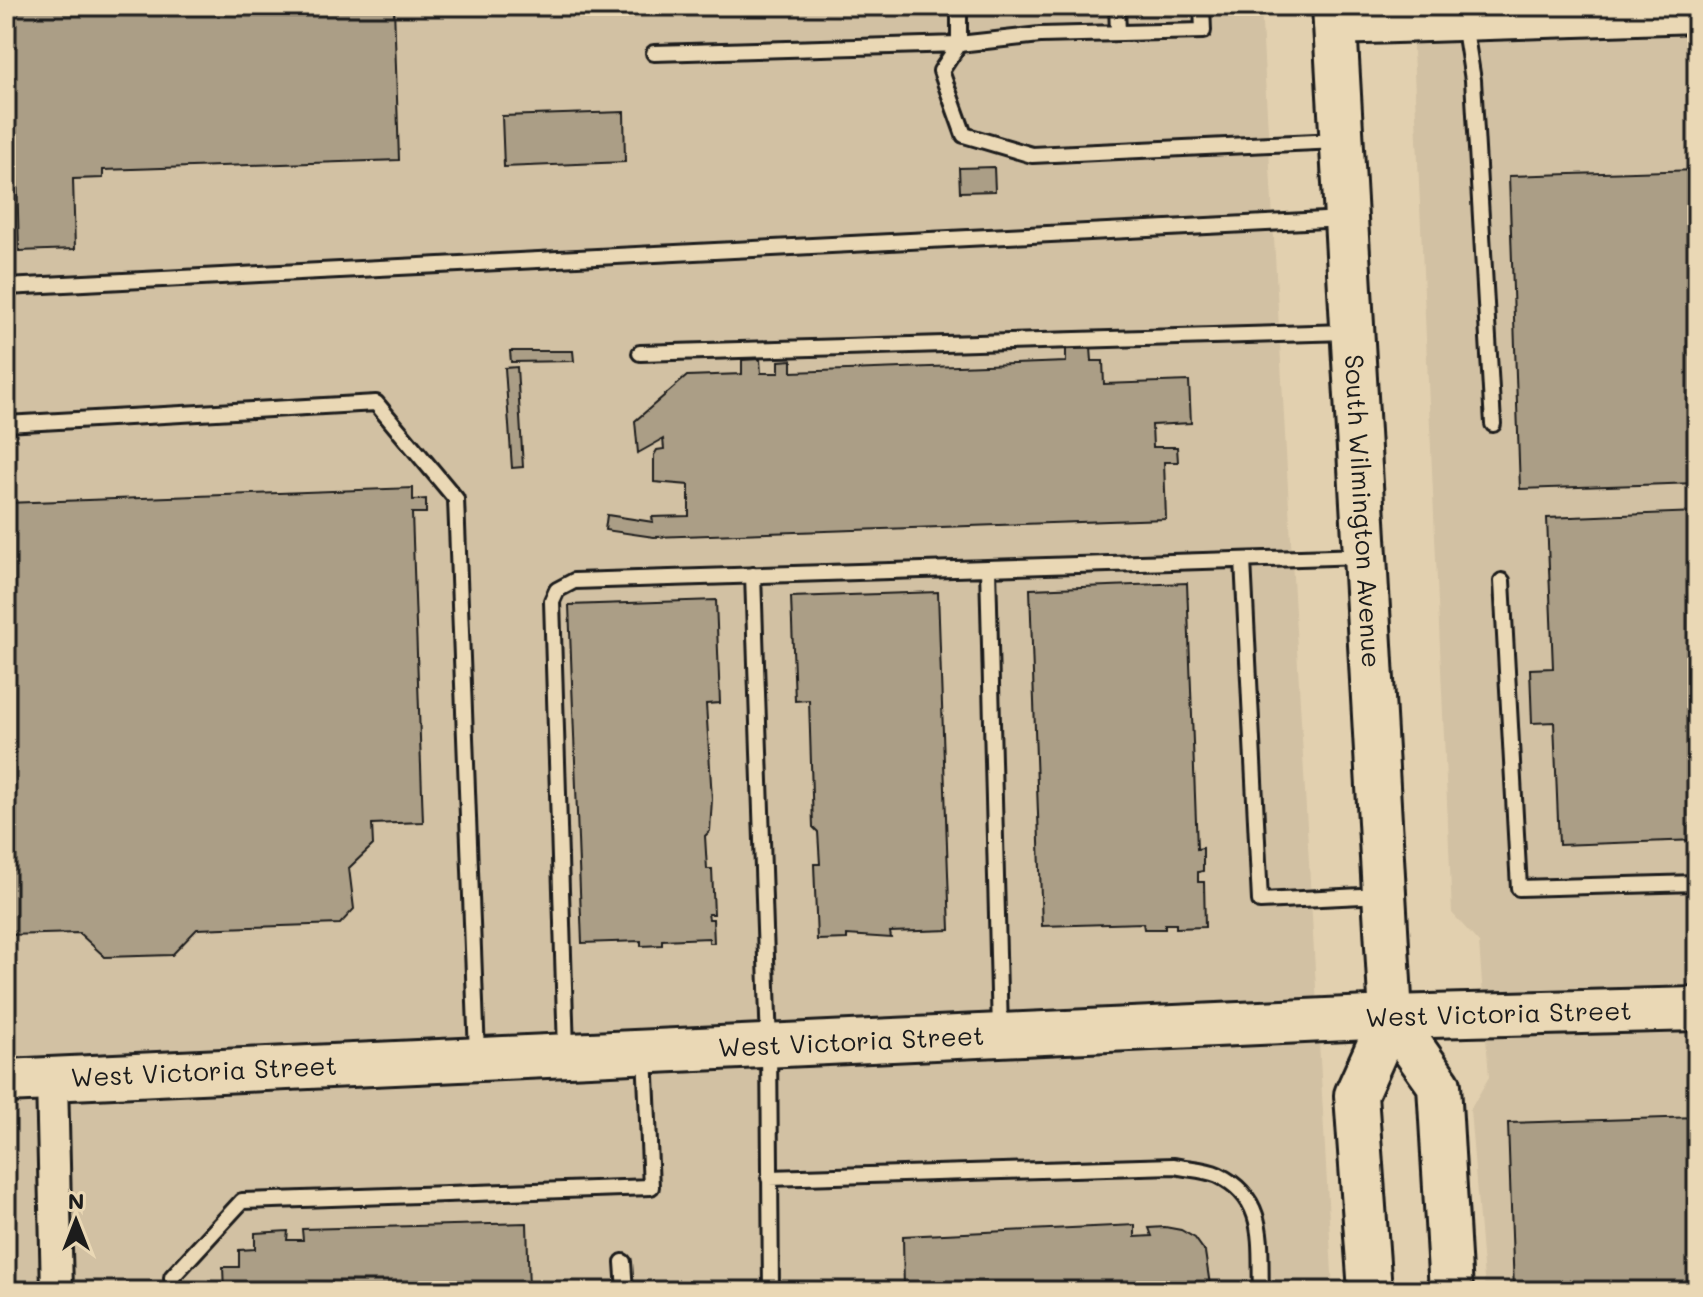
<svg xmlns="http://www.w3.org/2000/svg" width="1703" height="1297" viewBox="0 0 1703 1297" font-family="Mali,sans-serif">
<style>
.built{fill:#d2c1a3}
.building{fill:#ab9e86;stroke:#1c1c1c;stroke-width:2}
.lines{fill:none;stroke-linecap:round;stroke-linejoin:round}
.lane-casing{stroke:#1c1c1c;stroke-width:20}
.street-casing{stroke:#1c1c1c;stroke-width:36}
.secondary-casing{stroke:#1c1c1c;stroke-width:48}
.lane{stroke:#ead8b5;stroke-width:14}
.street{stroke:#ead8b5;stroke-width:30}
.secondary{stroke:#ead8b5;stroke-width:42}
.labels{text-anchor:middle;stroke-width:6;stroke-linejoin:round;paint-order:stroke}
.street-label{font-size:26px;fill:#1c1c1c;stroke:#ead8b5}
</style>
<rect width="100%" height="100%" fill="#e2d0af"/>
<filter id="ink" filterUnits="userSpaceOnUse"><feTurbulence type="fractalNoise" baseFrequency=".0125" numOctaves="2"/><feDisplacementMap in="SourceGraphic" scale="16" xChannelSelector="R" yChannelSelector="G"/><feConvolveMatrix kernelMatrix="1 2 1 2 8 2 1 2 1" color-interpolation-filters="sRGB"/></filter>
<g filter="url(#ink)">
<!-- built -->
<path class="built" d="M6,6h1255l72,1285h-1327z
M1411,6h286v1285h-212l-15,-181 19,-33 -10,-134 -27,-30z"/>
<!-- building -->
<path class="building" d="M6,6h388l5,154 -296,10v8l-30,1 2,70 -56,2 -2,-77h-11z
M624,112l1,50 -121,5 -2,-51z
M994,167l1,24 -35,1 -1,-24z
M1697,170v313l-177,6 -11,-313z
M1091,348l1,13h11l1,23 85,-3 2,42 -39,2 1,22h24l1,15h-14l2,57 -512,18 -49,-7 2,-15 46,7 -1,-5 37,-1v-31l-35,-3v-27l3,-5 7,-1 -1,-10 -25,14 -3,-32 52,-45 55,-2v-14l18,-1 1,14h18v-12l13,-1v12l274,-10v-13z
M510,351h63l1,10 -63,1z
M517,367l6,100 -11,1 -7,-100z
M413,488v12l13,-1v14h-14l11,309 -51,2 1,21 -24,23 5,41 -14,15 -143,5 -25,26 -67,2 -26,-24 -73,2v-432z
M1697,512v328l-138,5 -5,-123 -22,1 -2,-54 23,-1 -6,-150z
M1187,583l10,266 6,-1v23l-5,1v10h6l1,45 -29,1v-4h-11v5h-21l-1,-6 -101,3 -12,-337z
M938,592l12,338 -60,2 1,6 -44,-3v4l-30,1 -3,-76h6l-2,-32 -5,-5 -4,-127 -14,1 -4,-104z
M716,600l4,103 -14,1 6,95 -2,32 -5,5 2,33h5l2,45h-6l1,5h4l1,24h-5v-5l-47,2v5l-21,1v-5l-59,2 -13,-338z
M1697,1117v173l-183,1 -6,-168z
M527,1223l2,68h-305l-1,-24h16v-17l16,-1v-16l33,-2 -1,9h16l-1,-11z
M1135,1225v12l17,-1 -3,-8 16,-1 16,3 14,8 10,14 5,33 -11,-3v9h-295l-1,-55z"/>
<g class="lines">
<defs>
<path id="lane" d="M959,6v38l-18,27 23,64 68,20 306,-14
M1117,6l1,27
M1464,23l9,57 20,344
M654,53l305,-9 81,-9 163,-4 -1,-25
M6,287l1338,-68
M640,353l708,-21
M6,424l370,-21 80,96 21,556
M1243,560l17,341 122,-6
M988,568l12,463
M753,575l16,471 2,245
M1502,581l17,307 178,-5
M566,1051l-14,-450 5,-11 17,-9 789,-25
M769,1178l405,-12c13,3 31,3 44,9 50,24 41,69 43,116
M623,1262l2,29
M173,1291l-1,-14 70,-76 409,-14 -6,-133"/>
<path id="street" d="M52,1080l5,211"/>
<g id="secondary">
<path id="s1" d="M1334,6l57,1011 -35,78 14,196"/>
<path d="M1335,23l362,-12"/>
<path d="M1391,1017l48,68 12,206"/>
<path id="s2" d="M6,1081l1385,-64 306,-8"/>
</g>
</defs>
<!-- lane casing -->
<use href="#lane" class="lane-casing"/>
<!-- street casing -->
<use href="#street" class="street-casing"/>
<!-- secondary casing -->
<use href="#secondary" class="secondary-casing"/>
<!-- lane -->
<use href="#lane" class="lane"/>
<!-- street -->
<use href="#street" class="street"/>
<!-- secondary -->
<use href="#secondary" class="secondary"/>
</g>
</g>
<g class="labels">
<!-- street labels -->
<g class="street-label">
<text dy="9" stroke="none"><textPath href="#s1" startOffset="506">South Wilmington Avenue</textPath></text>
<text dy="9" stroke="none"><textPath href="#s2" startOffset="1494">West Victoria Street</textPath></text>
<text dy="9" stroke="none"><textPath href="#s2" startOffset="846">West Victoria Street</textPath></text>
<text dy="9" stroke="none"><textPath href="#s2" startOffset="198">West Victoria Street</textPath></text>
</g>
</g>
<!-- margin -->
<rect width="1703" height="1297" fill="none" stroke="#ead8b5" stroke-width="32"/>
<rect x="16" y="16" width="1671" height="1265" fill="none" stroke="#1c1c1c" stroke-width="3" filter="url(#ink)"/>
<!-- north arrow -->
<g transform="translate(76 1221)" stroke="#ead8b5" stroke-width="6" paint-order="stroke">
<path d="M0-6L14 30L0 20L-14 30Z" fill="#1c1c1c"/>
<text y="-12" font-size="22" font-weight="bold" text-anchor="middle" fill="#1c1c1c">N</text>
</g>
</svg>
